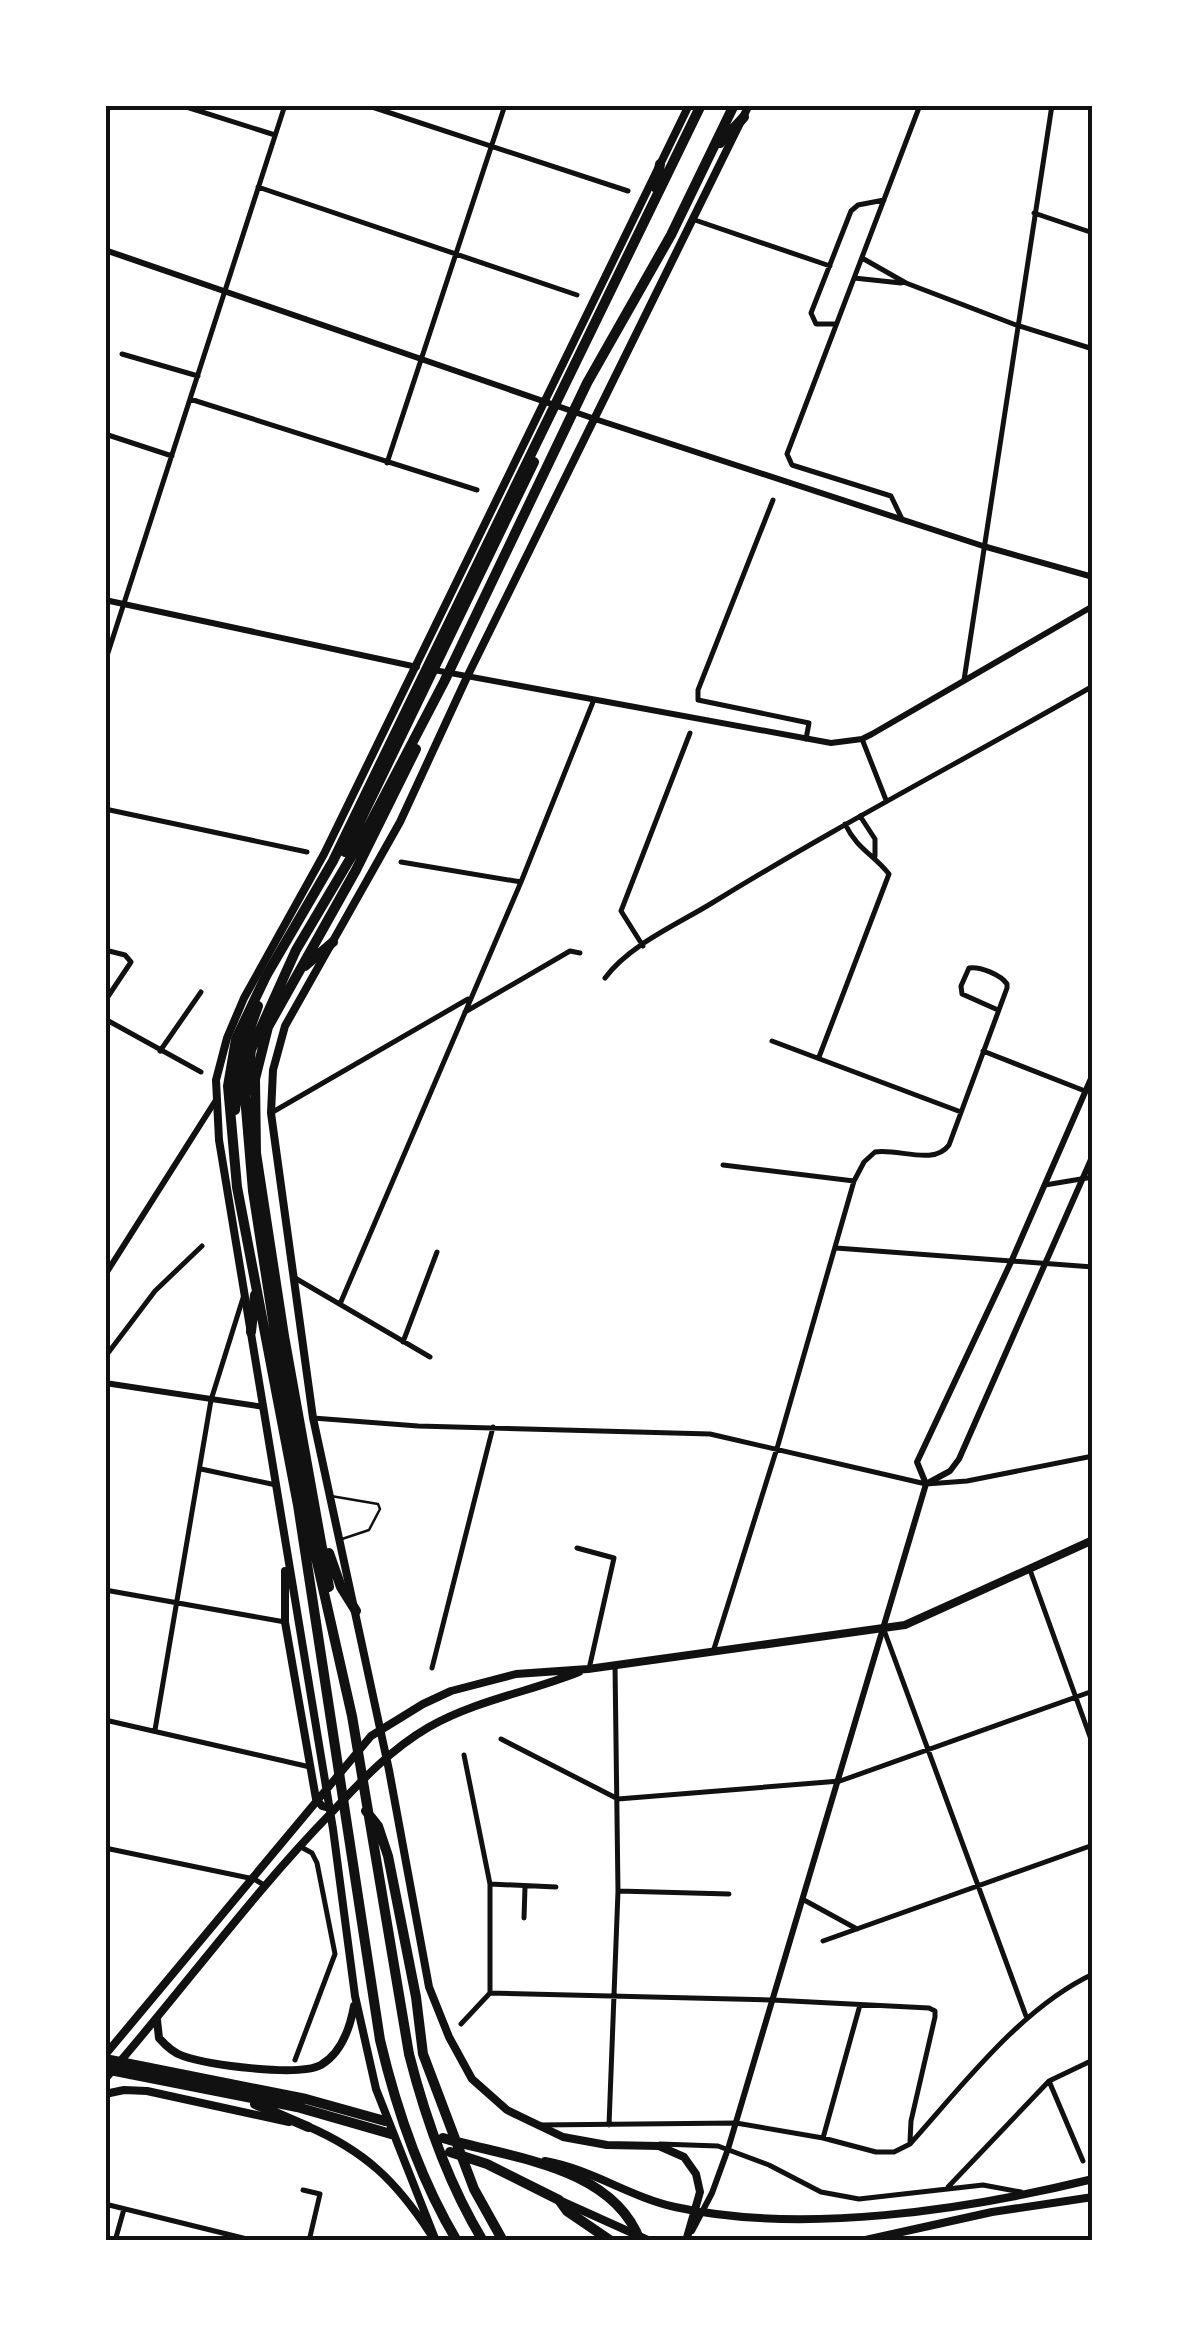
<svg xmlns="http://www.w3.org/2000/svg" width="1198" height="2346" viewBox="0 0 1198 2346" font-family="Literata,serif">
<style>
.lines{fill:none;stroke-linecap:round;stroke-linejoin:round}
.service{stroke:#111;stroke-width:2.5}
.minor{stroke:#111;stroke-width:5}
.tertiary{stroke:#111;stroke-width:6}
.secondary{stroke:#111;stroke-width:8}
.motorway{stroke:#111;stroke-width:10}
.neatline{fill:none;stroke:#111;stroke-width:4}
</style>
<rect width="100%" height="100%" fill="#fff"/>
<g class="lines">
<!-- service -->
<path class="service" d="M331,1496l47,8 2,5 -11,21 -27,9"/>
<!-- minor -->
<path class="minor" d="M180,105l95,30
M366,105l262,86
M258,187l319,108
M1034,213l59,20
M692,219l138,47
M862,258l44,25 110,42 77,24
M854,278l47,5
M835,324h-19l-5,-11 40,-102 7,-6 26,-5
M122,354l76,22
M190,399l287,91
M105,434l67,22
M387,463l118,-358
M773,500l-75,190v10l111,23 -3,16
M902,519l-11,-23 -99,-31 -5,-11 133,-349
M105,662l180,-557
M964,680l88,-575
M862,739l24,61
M105,809l202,43
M860,816l15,23v17
M401,862l120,20
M643,946l-22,-35 69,-178
M105,950l20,5 6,7 -26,39
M605,978c24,-33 73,-54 107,-75 125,-77 254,-144 381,-217
M465,1012l105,-61 10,2
M105,1019l96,53
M772,1041l189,71
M160,1051l41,-59
M983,1051l102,40
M819,1057l70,-183c-16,-20 -32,-25 -44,-50
M271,1113l197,-114
M723,1165l131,16
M1045,1185l48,-8
M836,1248l257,19
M295,1278l135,79
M340,1304l181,-422 72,-180
M403,1342l34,-90
M105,1357l50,-66 47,-45
M313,1418l105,8 292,8 216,50 41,-3 126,-25
M201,1469l75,16
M577,1548l37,10 -25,111
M1030,1570l63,175
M105,1590l180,32
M884,1630l142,386
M713,1652l65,-207 76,-264 10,-19 11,-10c23,-4 59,14 74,-7l58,-157v-4c-6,-9 -27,-18 -38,-16l-8,18 1,8 36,16
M432,1668l61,-241
M105,1720l205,47
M155,1730l56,-330 32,-102
M501,1739l117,60 222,-18 253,-90
M464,1755l26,129v109
M105,1848l149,31 10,6
M490,1884l66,3
M618,1891l111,3
M804,1900l53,29
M524,1918l1,-31
M823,1941l270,-96
M461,2024l29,-31 282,7 157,8 6,3v6l-24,104 -1,20
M295,2060l40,-106 -18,-91 -5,-10 -11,-6
M1049,2081l34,80
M539,2125l197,-2 87,15 53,14h18l16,-8c53,-59 111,-136 183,-170
M609,2125l9,-234 -3,-226
M823,2138l37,-133
M660,2144l58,2 51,19 52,27 38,7 124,-14 38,7
M948,2187l101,-106 44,-21
M303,2190l17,4 -11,47
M105,2204l150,37
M1092,2222l1,11
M115,2241l9,-32"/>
<!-- tertiary -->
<path class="tertiary" d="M105,250l490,169 388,127 110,31
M105,600l312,67
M434,670l397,73 31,-4 10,-5 221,-128
M105,1275l111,-175
M105,1383l159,24
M926,1484l24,-13 9,-12 134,-304
M692,2231l20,-38 16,-44 198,-665 -9,-22 94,-200 82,-188"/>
<!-- secondary -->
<path class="secondary" d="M285,1571v51l31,177 6,7 11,3
M157,2020l2,18c7,8 14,15 24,18 26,9 115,21 138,9 20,-12 29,-37 33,-59
M105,2055l266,-319 52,-32 28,-13 65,-17 72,-5 317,-44 188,-85
M105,2079c77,-88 145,-183 227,-267 30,-32 59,-63 97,-85 48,-27 100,-35 150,-55
M105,2094l19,-4 23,1 142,31
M307,2126c58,25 89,55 123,107
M545,2161c46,8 85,36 130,46 128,28 291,3 418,-28
M559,2200l91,41
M436,2241l-60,-152 -21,-93 -22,-167 -114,-689 -3,-60 11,-42 17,-40 80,-144 365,-749
M686,2241l14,-49 -4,-18 -12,-17 -25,-11 -52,-1 -44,-8 -56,-27 -35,-31 -23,-42 -20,-50 -40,-217 -76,-352 -42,-305 2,-43 12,-44 115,-204 67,-145 282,-572
M861,2241l131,-29 101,-15"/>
<!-- motorway -->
<path class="motorway" d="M720,143l24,-26
M656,188l4,-24
M345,852l189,-390
M305,966l28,-24
M235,1110l8,-62 15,-42
M251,1332l4,-37
M329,1553l12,34 15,24
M329,1587l-45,-251 -28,-183 -1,-74 13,-52 88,-157 60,-121
M366,1811l12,15 10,30 28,141 7,57 51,135 29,52
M105,2059l201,40 79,22
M105,2069l192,38 94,27
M255,2104l53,23
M443,2138c67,20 170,28 197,103
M450,2152l37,12 72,36 8,11 44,30
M457,2241c-36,-60 -61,-133 -77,-201l-82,-535 -61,-318 -9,-101 8,-47 30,-63 67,-115 368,-756
M483,2241c-34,-56 -58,-124 -74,-187l-57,-338 -37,-163 -36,-194 -26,-168 -8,-95 6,-46 45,-100 67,-113 81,-155 143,-299 84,-148 63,-130"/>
</g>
<!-- border -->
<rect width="1198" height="2346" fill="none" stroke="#ffffff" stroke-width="215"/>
<rect x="108" y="108" width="982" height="2130" class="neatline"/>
</svg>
